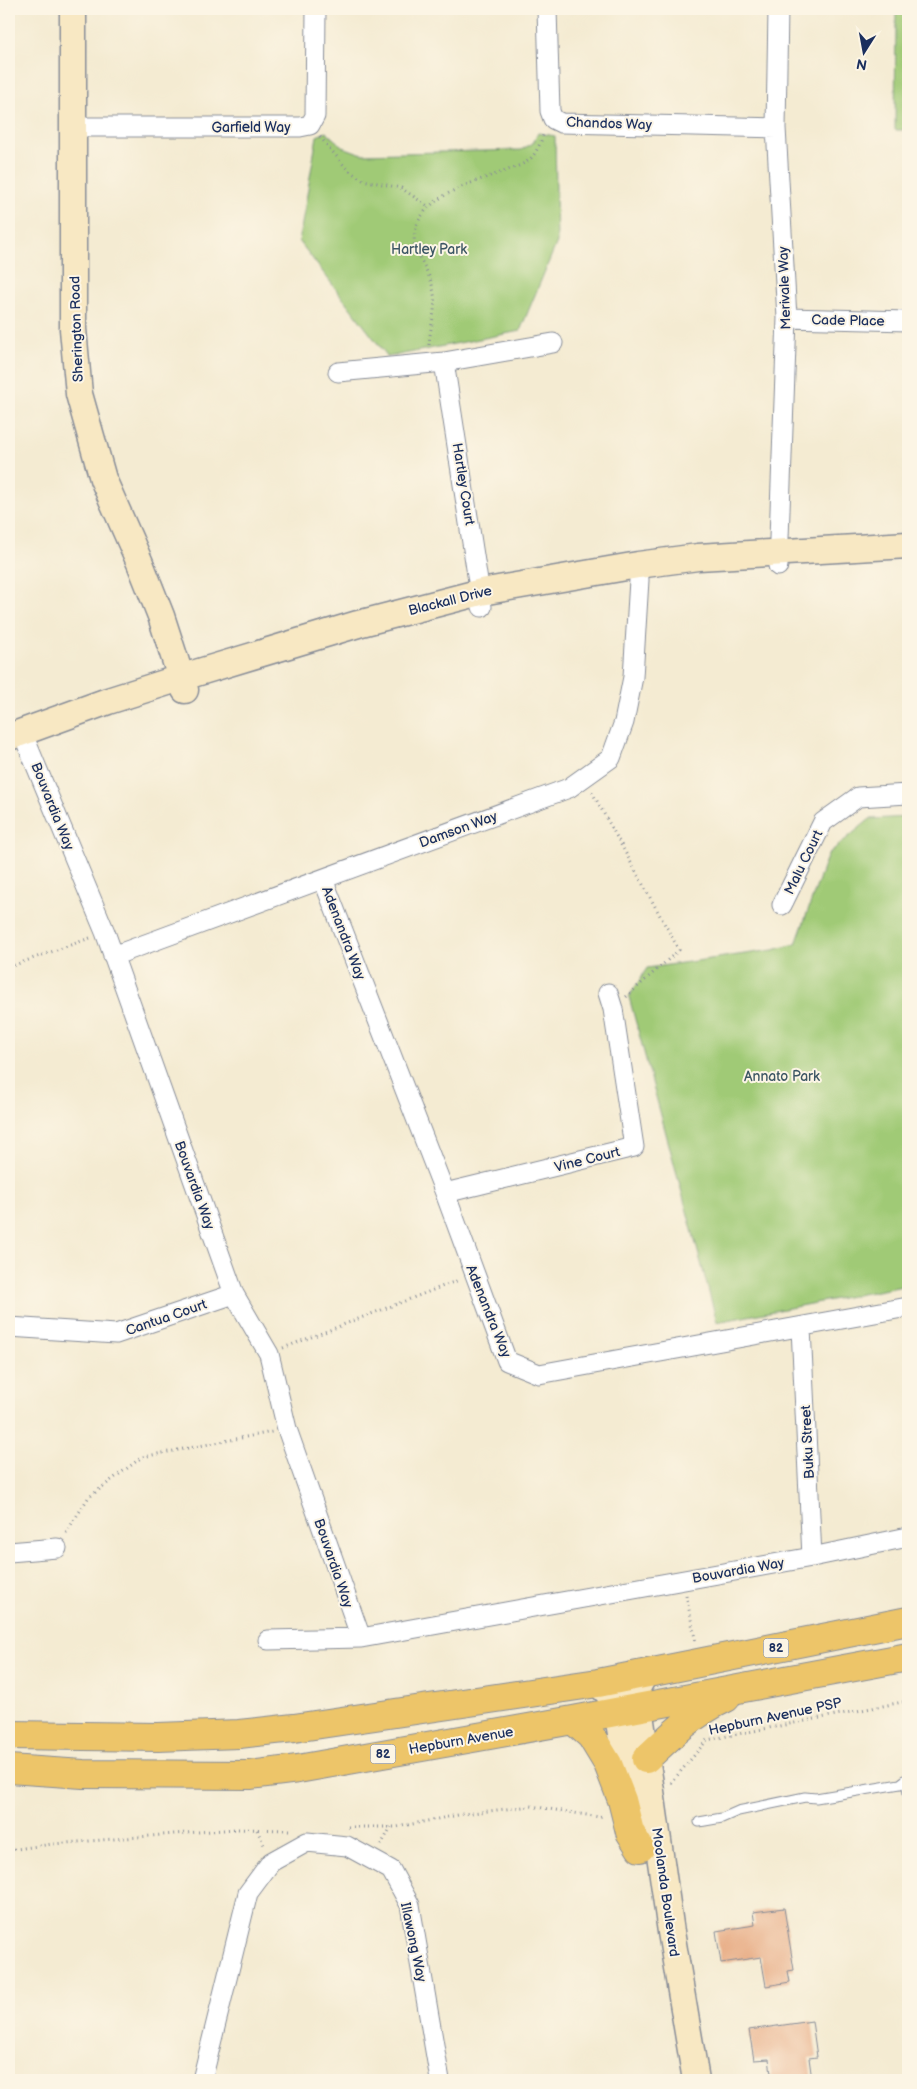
<svg xmlns="http://www.w3.org/2000/svg" width="917" height="2089" viewBox="0 0 917 2089" font-family="'Balsamiq Sans',sans-serif">
<style>
.green{fill:#a0ca76;stroke:#5e7c6a}
.building{fill:#e9b18b}
.lines{fill:none;stroke-linecap:round;stroke-linejoin:round}
.lane-casing{stroke:#888d98;stroke-width:11}
.street-casing{stroke:#888d98;stroke-width:21}
.secondary-casing{stroke:#888d98;stroke-width:29}
.primary-casing{stroke:#888d98;stroke-width:30}
.path{stroke:#888d98;stroke-width:3;stroke-dasharray:1 4;stroke-linecap:butt}
.lane{stroke:#fff;stroke-width:9}
.street{stroke:#fff;stroke-width:19}
.secondary{stroke:#f8e8c3;stroke-width:26}
.primary{stroke:#edc569;stroke-width:28}
.labels{text-anchor:middle;stroke-width:4;stroke-linejoin:round;paint-order:stroke}
.shield{fill:#fcf5e5;stroke:#5e6a86;stroke-width:1}
.shield-label{font-size:12px;font-weight:bold;fill:#1b2f5e}
.street-label{font-size:14px;fill:#1b2f5e;stroke:#fcf5e5}
.park-label{font-size:14px;fill:#3c5664;stroke:#fcf5e5}
</style>
<rect width="100%" height="100%" fill="#fcf5e5"/>
<filter id="ink" filterUnits="userSpaceOnUse"><feTurbulence type="fractalNoise" baseFrequency=".02" numOctaves="2"/><feDisplacementMap in="SourceGraphic" scale="10" xChannelSelector="R" yChannelSelector="G"/><feConvolveMatrix kernelMatrix="1 2 1 2 8 2 1 2 1" color-interpolation-filters="sRGB"/></filter>
<filter id="wash" filterUnits="userSpaceOnUse"><feTurbulence type="fractalNoise" baseFrequency=".0096" numOctaves="4" result="noise"/><feDisplacementMap in="SourceGraphic" scale="20" xChannelSelector="R" yChannelSelector="G"/><feGaussianBlur stdDeviation="1.12" result="paint"/><feColorMatrix in="noise" values="0 0 0 0 0 0 0 0 0 0 0 0 0 0 0 0 0 1.4 0 .05"/><feComposite in="paint" operator="in"/></filter>
<g filter="url(#wash)">
<rect width="100%" height="100%" fill="#f4ebd2"/>
<!-- green -->
<path class="green" d="M896,9h12v121h-13z
M326,132l17,15 19,7 159,-4 12,-7 5,-10 17,3 2,106 -37,89 -132,26 -89,-116 18,-105z
M908,817v468l-191,37 -88,-325 18,-29 126,-18 23,-6 32,-90 42,-35z
M215,2077l89,3h-89z"/>
<g id="blocks">
<!-- building -->
<path class="building" d="M784,1908l10,62 -6,1 2,11 -24,4 -5,-29 -40,6 -5,-32 39,-6 -2,-13z
M812,2021l5,36 -8,1 3,22h-40l-3,-21 -15,1 -5,-30z"/>
</g>
</g>
<g filter="url(#ink)">
<use href="#blocks" fill-opacity="0" stroke="#888d98" stroke-width="1"/>
<g class="lines">
<defs>
<path id="lane" d="M906,1779l2,15
M699,1822l23,-4 16,-7 67,-14 11,1 84,-14 8,-6"/>
<path id="street" d="M547,9l3,102 3,8 8,4 215,5
M778,9l-2,119 11,190 -9,248
M74,127h226l10,-2 5,-9 1,-107
M787,318l121,3
M444,362l38,245
M338,372l106,-10 109,-19
M22,732l83,200 129,362 35,60 18,75 74,209 451,-81 96,-20
M323,879l122,314 62,168 32,13 369,-67
M782,905l41,-83 35,-25 50,-3
M113,956l456,-168 42,-30 13,-36 9,-45 6,-97 -1,-15
M445,1193l189,-46 -21,-138 -5,-16
M9,1327l107,7 118,-40
M801,1328l11,229
M9,1552l48,-4
M268,1640l93,-2
M202,2080l46,-187 23,-31 36,-20 40,4 44,24 19,35 30,175"/>
<path id="secondary" d="M73,9v320l6,65 24,85 37,84 21,53 24,74
M9,737l99,-36 88,-28 162,-49 123,-32 157,-27 60,-8 210,-12
M598,1683l28,27 15,11 30,211 25,148
M635,1816l-16,-94 25,-47"/>
<path id="primary" d="M573,1720l18,16 17,28 14,36 8,32 10,16
M9,1735l149,2 81,-3 55,-6 304,-45 310,-62
M646,1759c24,-23 49,-47 80,-61
M9,1769l74,5 167,1 48,-6 275,-49 335,-63"/>
</defs>
<!-- lane casing -->
<use href="#lane" class="lane-casing"/>
<!-- street casing -->
<use href="#street" class="street-casing"/>
<!-- secondary casing -->
<use href="#secondary" class="secondary-casing"/>
<!-- primary casing -->
<use href="#primary" class="primary-casing"/>
<!-- path -->
<path class="path" d="M320,137l28,33 15,10 38,8 28,19
M429,345c2,-28 12,-42 -1,-71 -7,-17 -18,-24 -12,-46 9,-32 55,-45 83,-55 11,-4 27,-8 34,-17 5,-7 9,-16 11,-24
M592,792l87,158 -53,47
M9,967l81,-29
M283,1348l176,-68
M66,1533l22,-35 54,-41 130,-25
M686,1595l10,48
M671,1783l36,-43 201,-39
M348,1827h49l66,-13 68,-8 68,11 5,-2
M257,1830l8,17
M381,1845l10,-18
M9,1850l44,-6 182,-15 55,1"/>
<!-- lane -->
<use href="#lane" class="lane"/>
<!-- street -->
<use href="#street" class="street"/>
<!-- secondary -->
<use href="#secondary" class="secondary"/>
<!-- primary -->
<use href="#primary" class="primary"/>
</g>
</g>
<g class="labels">
<!-- shield labels -->
<g class="shield">
<rect x="763.5" y="1638.5" width="25" height="19" rx="4"/>
<rect x="370.5" y="1744.5" width="25" height="19" rx="4"/>
</g>
<g class="shield-label">
<text x="776" y="1652">82</text>
<text x="383" y="1758">82</text>
</g>
<!-- street labels -->
<g class="street-label">
<text transform="translate(609 123) rotate(2)" y="5">Chandos Way</text>
<text x="251" y="132">Garfield Way</text>
<text transform="translate(784 288) rotate(-92)" y="5">Merivale Way</text>
<text transform="translate(848 320) rotate(1)" y="5">Cade Place</text>
<text transform="translate(76 329) rotate(-92)" y="5">Sherington Road</text>
<text transform="translate(464 484) rotate(81)" y="5">Hartley Court</text>
<text transform="translate(450 600) rotate(-14)" y="5">Blackall Drive</text>
<text transform="translate(53 806) rotate(68)" y="5">Bouvardia Way</text>
<text transform="translate(458 829) rotate(-20)" y="5">Damson Way</text>
<text transform="translate(803 862) rotate(-64)" y="5">Malu Court</text>
<text transform="translate(344 933) rotate(69)" y="5">Adenandra Way</text>
<text transform="translate(587 1159) rotate(-14)" y="5">Vine Court</text>
<text transform="translate(195 1185) rotate(70)" y="5">Bouvardia Way</text>
<text transform="translate(489 1311) rotate(68)" y="5">Adenandra Way</text>
<text transform="translate(166 1317) rotate(-19)" y="5">Cantua Court</text>
<text transform="translate(807 1442) rotate(-93)" y="5">Buku Street</text>
<text transform="translate(334 1563) rotate(71)" y="5">Bouvardia Way</text>
<text transform="translate(738 1570) rotate(-10)" y="5">Bouvardia Way</text>
<text transform="translate(775 1716) rotate(-12)" y="5">Hepburn Avenue PSP</text>
<text transform="translate(461 1740) rotate(-10)" y="5">Hepburn Avenue</text>
<text transform="translate(666 1892) rotate(82)" y="5">Moolanda Boulevard</text>
<text transform="translate(414 1942) rotate(78)" y="5">Illawong Way</text>
</g>
<!-- park labels -->
<g class="park-label">
<text x="429" y="254">Hartley Park</text>
<text x="782" y="1081">Annato Park</text>
</g>
</g>
<!-- margin -->
<rect width="917" height="2089" fill="none" stroke="#fcf5e5" stroke-width="30"/>
<!-- north arrow -->
<g transform="translate(864 52) rotate(191)" stroke="#fcf5e5" stroke-width="4" paint-order="stroke">
<path d="M0-4L9 19L0 12L-9 19Z" fill="#1b2f5e"/>
<text y="-8" font-size="14" font-weight="bold" text-anchor="middle" fill="#1b2f5e">N</text>
</g>
</svg>
